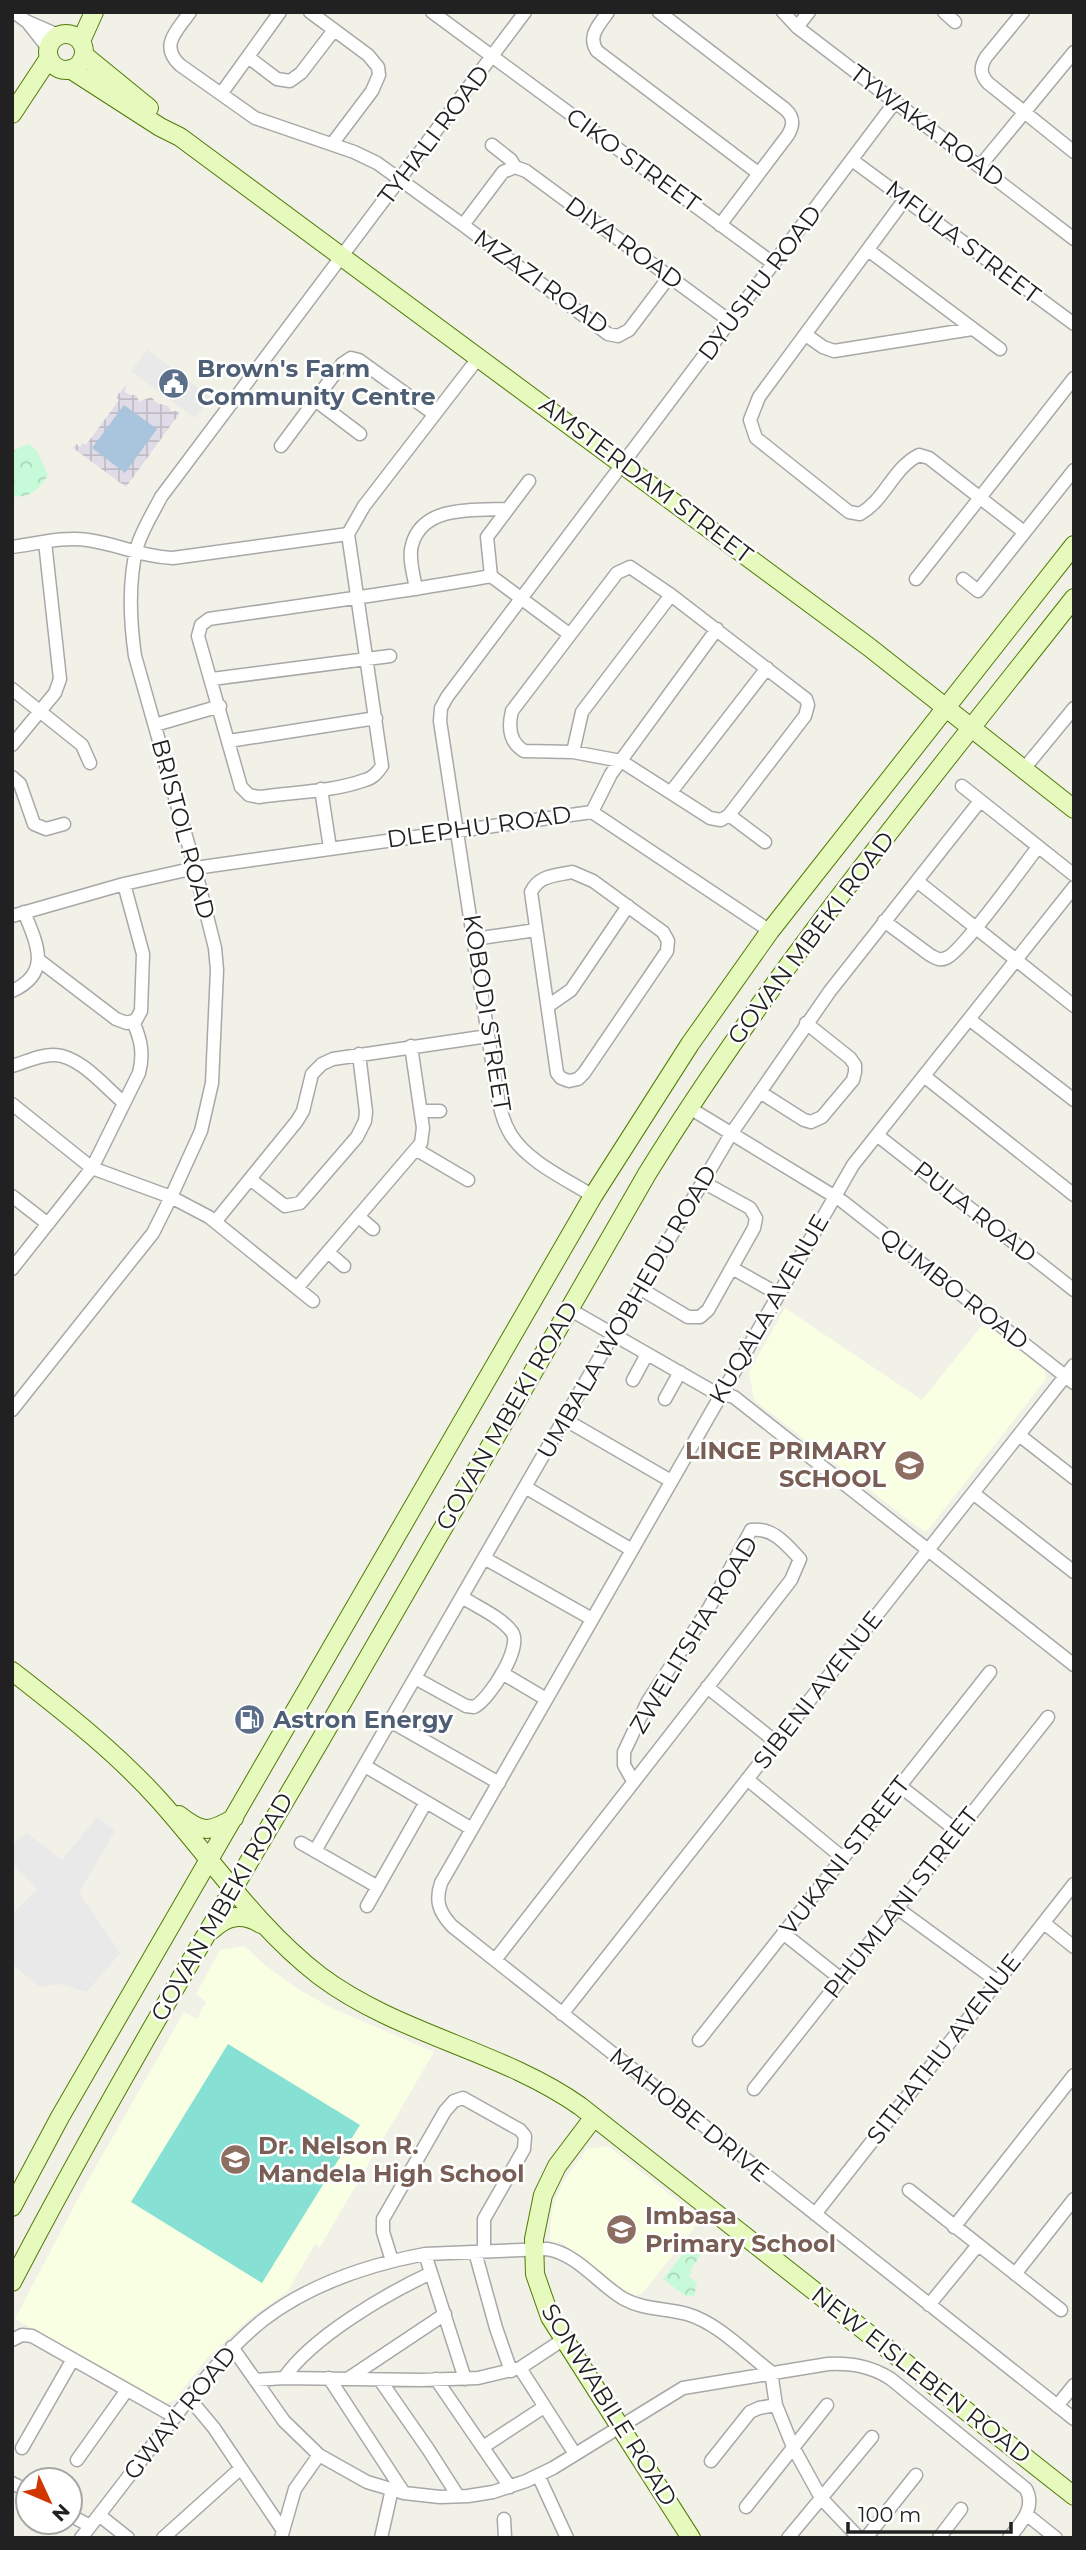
<svg xmlns="http://www.w3.org/2000/svg" width="1086" height="2550" viewBox="0 0 1086 2550" font-family="Montserrat,sans-serif">
<style>
.education{fill:#f8ffe3}
.park{fill:url(#park-crowns)}
.pitch{fill:#87e0d4}
.parking{fill:#e9e9e9}
.plaza{fill:url(#plaza-grid)}
.water{fill:#a9c5de}
.lines{fill:none;stroke-linecap:round;stroke-linejoin:round}
.street-casing{stroke:#a8a8a8;stroke-width:15}
.secondary-casing{stroke:#507b05;stroke-width:20}
.street{stroke:#fff;stroke-width:12}
.secondary{stroke:#e7fabe;stroke-width:18}
.labels{text-anchor:middle;stroke-width:5;stroke-linejoin:round;paint-order:stroke}
.street-label{font-size:24px;fill:#212121;stroke:#fff}
.service-label{font-size:24px;font-weight:bold;fill:#4e5e75;stroke:#fff;text-anchor:start}
.education-label{font-size:24px;font-weight:bold;fill:#785e54;stroke:#fff;text-anchor:start}
</style>
<defs>
<pattern id="park-crowns" width="20" height="18" patternUnits="userSpaceOnUse" patternTransform="scale(1.75)"><rect width="20" height="18" fill="#c7fad8"/><path d="M2 6a3 3 0 1 1 6 0M12 15a3 3 0 1 1 6 0" fill="none" stroke="#abd6b9"/></pattern>
<pattern id="plaza-grid" width="8" height="8" patternUnits="userSpaceOnUse" patternTransform="scale(1.75)"><rect width="8" height="8" fill="#dfdce7"/><path d="M0 4h8M4 0v8" fill="none" stroke="#bfbcc6"/></pattern>
</defs>
<rect width="100%" height="100%" fill="#f1f1e8"/>
<!-- education -->
<path class="education" d="M785,1308l137,92 62,-77 61,48 1,8 -118,151 -5,1 -169,-131 -5,-28z
M245,1946l21,20 32,23 34,19 102,44 -114,195 -5,-3 -27,47 -40,29 -41,38 -32,42 -9,3 -151,-84 68,-130 101,-177 13,7 9,-17 -10,-8 24,-44z
M608,2146l93,73 -59,75 -13,2 -67,-53 -13,-3 3,-31 11,-27 24,-33z"/>
<!-- park -->
<path class="park" d="M29,444l8,7 11,24c-8,14 -19,24 -36,21v-45z
M689,2246l12,9 -11,15 2,2 -3,4 8,7 -3,13 -10,-1 -21,-16z"/>
<!-- pitch -->
<path class="pitch" d="M228,2044l132,81 -98,158 -131,-81z"/>
<!-- parking -->
<path class="parking" d="M147,350l64,47 -16,21 -64,-47z
M97,1817l18,14 -36,62 41,60 -33,39 -27,-8 -20,3 -28,-23v-50l25,-25 -25,-27v-17l15,-12 35,27z"/>
<!-- plaza -->
<path class="plaza" d="M126,385l-1,7 5,3h6l3,7 12,-5 6,6 11,3 3,5h6l2,3 -53,73 -53,-39 3,-4 4,3 3,-4 3,2 33,-45 -3,-3z"/>
<!-- water -->
<path class="water" d="M124,405l33,24 -32,44 -33,-25z"/>
<g class="lines">
<defs>
<path id="street" d="M14,12l12,9 32,14
M190,12c-13,19 -31,33 -10,53l75,53 99,34 23,11 86,62 145,109 10,2 11,-6 40,-53
M310,12l58,43 10,12 1,8 -7,16 -40,53
M432,12l342,252
M608,12c-9,13 -21,24 -11,39l161,122
M659,12l126,97c9,8 9,16 3,26l-68,90
M783,12l14,15 277,212
M944,12l11,10
M1023,12l-37,45c-6,10 -6,17 2,26l86,69
M29,24l19,24
M797,27l12,-15
M248,57l29,22 13,2 11,-8 33,-43
M221,94l59,-82
M492,145l19,15 4,7
M852,160l222,164
M980,166l94,-114
M905,199l-146,198 -9,23 6,18 93,74 11,2c25,-14 33,-46 59,-59l10,3 95,74
M463,225l40,-53 12,-5 11,4 205,151
M868,250l132,99
M806,335l17,12 11,4 138,-22
M479,357l-115,149 -16,28 34,232c-5,7 -9,12 -17,14 -33,12 -72,12 -106,17l-10,-2 -8,-8 -43,-151 3,-11 8,-6c94,-14 189,-26 282,-43l78,58
M315,400l45,34
M281,446l61,-82 9,-6 8,2 75,54
M12,547c24,-3 52,-11 76,-7 29,4 55,17 85,18l175,-24
M630,567l41,28 135,104 2,6 -3,11 -76,99 -8,5 -11,-2 -89,-57 -48,-9 -49,-1c-15,-9 -16,-24 -12,-40l105,-138z
M491,576l-4,-39 42,-56
M916,579l158,-201
M963,579l15,12 96,-121
M416,589c-2,-13 -8,-31 -4,-44 10,-40 63,-35 95,-36
M212,679l178,-23
M12,689l70,56 8,18
M155,725l65,-19
M229,741l147,-23
M12,745l43,-52 5,-14 -15,-137
M573,752l9,-40 89,-117
M1023,770l51,-62
M12,777l8,7 14,40 12,5 18,-5
M962,786l112,89
M321,789l9,59
M671,792l96,-124
M592,812l19,-38 106,-145
M729,815l36,27
M572,872l21,9 70,51 5,9 -1,10 -83,122 -6,6 -9,2 -8,-3 -4,-5 -26,-181c8,-17 24,-16 41,-20z
M917,881l157,125
M1074,887l-221,278 -412,718c-6,18 -2,29 11,43l622,493
M12,916l112,-32 71,-16 397,-56 178,119
M884,921l46,34c6,3 9,6 16,3 15,-5 78,-93 92,-111
M474,939l62,-9
M40,961l76,58 11,4 9,-3 5,-9 2,-57 -19,-70
M12,991c40,-18 25,-47 12,-79
M548,1006l23,-16 57,-84
M969,1019l105,81
M12,1066c14,-4 29,-12 43,-11 25,1 50,32 68,47
M924,1076l150,119
M760,1092l44,28 7,2 11,-5 31,-37 2,-8v-7l-5,-7 -44,-35
M12,1104l80,64 79,29 38,20 104,84
M688,1107l154,94 232,182
M421,1111h19
M877,1135l197,155
M417,1150l51,30
M250,1179l35,27 15,-3 57,-66 8,-16 1,-9 -7,-58
M12,1196l36,28
M593,1196c-27,-17 -65,-34 -82,-61 -8,-13 -11,-27 -14,-41l-57,-373 1,-13 6,-11 448,-595
M359,1217l14,12
M215,1222l82,-101 6,-10 9,-37 10,-10 11,-5 155,-23
M329,1253l15,13
M732,1268l46,26
M12,1269l80,-101 6,-12 41,-83c5,-19 2,-34 -6,-51
M297,1288l124,-145 2,-15 -12,-82
M641,1289l47,28h12l8,-7 46,-82 2,-10 -6,-10 -47,-26
M569,1309l143,82 22,6 340,268
M633,1380l14,-26
M665,1399l15,-27
M12,1410l141,-177 18,-36 30,-66 11,-48 5,-113 -2,-22 -20,-80 -60,-212c-5,-35 -7,-74 2,-109 5,-17 16,-34 24,-50l364,-485
M564,1419l107,62
M1019,1435l55,43
M525,1487l107,63
M973,1493l101,79
M484,1558l108,61
M502,1673l44,26
M415,1678l51,28 8,1c15,-7 49,-60 38,-75 -11,-15 -35,-25 -50,-35
M707,1687l69,55
M390,1721l109,62
M365,1766l107,63
M747,1779l96,79
M900,1786l57,45
M301,1843l77,44
M315,1851l293,-508 123,-209 99,-143 150,-190
M367,1906l59,-104
M897,1908l100,73
M1044,1923l30,24
M783,1933l58,46
M495,1960l296,-380 9,-21c-14,-15 -27,-32 -49,-29l-42,78 -61,93 -24,51v13l9,16
M562,2014l512,-649
M699,2040l291,-368
M754,2089l294,-372
M909,2190l152,120
M815,2214l259,-330
M954,2227l120,-152
M475,2252l21,76 15,43
M425,2254l40,125
M392,2261l-9,-29v-13l62,-108 9,-10 9,-3 57,32 5,6 -1,13 -40,70v32
M1015,2274l59,-75
M929,2305l49,-60
M12,2340l10,-5 10,1 143,81
M232,2347l52,74 35,34 48,27 37,11 36,4 28,-1 25,-4 33,-11 27,-13 130,-80 145,-24c23,-1 43,2 63,15l135,110c10,19 -5,34 -17,49
M520,2368l55,86
M284,2378c28,-41 102,-84 147,-105
M329,2378l75,115
M349,2378l96,-64
M436,2379l74,108
M255,2380l29,-2 137,2 57,-2 42,-10 44,-29
M380,2380l48,69 30,47
M189,2398l25,30 68,101
M1057,2406l17,-21
M483,2447l61,-40
M22,2448l51,-89
M77,2460l50,-70
M711,2461l39,-49 9,-4 17,-3
M538,2475l29,63
M12,2483l16,8
M746,2507l81,-102
M1026,2514l30,24
M70,2515l20,11
M99,2515l29,23
M504,2519l1,19
M81,2538c30,-38 59,-77 89,-115 29,-37 56,-73 93,-103 47,-36 104,-55 162,-66l122,-5c31,5 51,35 77,50 20,11 41,9 63,15 31,9 59,39 84,58l5,33 17,42 28,51 38,40
M163,2538l78,-70
M281,2538l14,-49 24,-34
M381,2538l11,-49
M788,2538l84,-101
M866,2538l50,-63
M939,2538l22,-29"/>
<path id="secondary" d="M48 52a18 18 0 1 1 36 0a18 18 0 1 1-36 0Z
M81,41l13,-29
M84,55l65,53
M70,69l90,58 20,10 689,510 205,162
M12,114l37,-56
M12,1671c51,40 103,80 147,129 53,59 97,127 161,176 79,59 180,74 260,130l494,390
M179,1815c23,18 30,18 55,3
M212,1930c15,-15 31,-17 49,-6
M594,2117l-37,49 -14,29 -9,44 1,35 15,43 141,221
M12,2207l48,-90 533,-921 97,-152 80,-113 304,-386
M12,2282c96,-184 203,-362 308,-541 110,-188 218,-378 327,-567 126,-204 279,-388 427,-576"/>
</defs>
<!-- street casing -->
<use href="#street" class="street-casing"/>
<!-- secondary casing -->
<use href="#secondary" class="secondary-casing"/>
<!-- street -->
<use href="#street" class="street"/>
<!-- secondary -->
<use href="#secondary" class="secondary"/>
</g>
<!-- icons -->
<defs>
<symbol id="civic-disc" viewBox="-11 -11 22 22"><circle r="9.5" fill="#5c6f8a" stroke="#fff"/><path d="M-.6-6.5H3V-4.5H.6V-3L4-1V1h2V6H-6V1h2V-1L-.6-3ZM-1.2 2.5V6h2.4V2.5Z" fill="#fff"/></symbol>
<symbol id="school-disc" viewBox="-11 -11 22 22"><circle r="9.5" fill="#8d6e63" stroke="#fff"/><path d="M0-5L7-2L0 1L-7-2ZM-4 1L0 2.5L4 1V4Q0 6-4 4Z" fill="#fff"/></symbol>
<symbol id="fuel-disc" viewBox="-11 -11 22 22"><circle r="9.5" fill="#5c6f8a" stroke="#fff"/><path d="M-5.5-6h7V0h2V4h1.3V-2.5L3-4.5l.8-.8L6-3V5H2.5V1h-1V6h-7ZM-4.2-4.7v3.2H.2V-4.7Z" fill="#fff"/></symbol>
</defs>
<g fill-rule="evenodd">
<use href="#civic-disc" x="156" y="366" width="35" height="35"/>
<use href="#school-disc" x="892" y="1448" width="35" height="35"/>
<use href="#fuel-disc" x="232" y="1702" width="35" height="35"/>
<use href="#school-disc" x="218" y="2142" width="35" height="35"/>
<use href="#school-disc" x="604" y="2212" width="35" height="35"/>
</g>
<g class="labels">
<!-- street labels -->
<g class="street-label">
<text transform="translate(927 126) rotate(37)" y="8">TYWAKA ROAD</text>
<text transform="translate(434 135) rotate(-53)" y="8">TYHALI ROAD</text>
<text transform="translate(633 160) rotate(36)" y="8">CIKO STREET</text>
<text transform="translate(963 242) rotate(37)" y="8">MFULA STREET</text>
<text transform="translate(624 243) rotate(36)" y="8">DIYA ROAD</text>
<text transform="translate(541 282) rotate(36)" y="8">MZAZI ROAD</text>
<text transform="translate(760 283) rotate(-53)" y="8">DYUSHU ROAD</text>
<text transform="translate(646 480) rotate(37)" y="8">AMSTERDAM STREET</text>
<text transform="translate(479 827) rotate(-8)" y="8">DLEPHU ROAD</text>
<text transform="translate(183 829) rotate(75)" y="8">BRISTOL ROAD</text>
<text transform="translate(811 938) rotate(-53)" y="8">GOVAN MBEKI ROAD</text>
<text transform="translate(487 1013) rotate(81)" y="8">KOBODI STREET</text>
<text transform="translate(975 1212) rotate(38)" y="8">PULA ROAD</text>
<text transform="translate(954 1289) rotate(38)" y="8">QUMBO ROAD</text>
<text transform="translate(769 1309) rotate(-60)" y="8">KUQALA AVENUE</text>
<text transform="translate(627 1312) rotate(-60)" y="8">UMBALA WOBHEDU ROAD</text>
<text transform="translate(507 1416) rotate(-60)" y="8">GOVAN MBEKI ROAD</text>
<text transform="translate(694 1635) rotate(-59)" y="8">ZWELITSHA ROAD</text>
<text transform="translate(818 1690) rotate(-52)" y="8">SIBENI AVENUE</text>
<text transform="translate(845 1856) rotate(-52)" y="8">VUKANI STREET</text>
<text transform="translate(901 1903) rotate(-52)" y="8">PHUMLANI STREET</text>
<text transform="translate(222 1907) rotate(-60)" y="8">GOVAN MBEKI ROAD</text>
<text transform="translate(944 2049) rotate(-52)" y="8">SITHATHU AVENUE</text>
<text transform="translate(689 2115) rotate(39)" y="8">MAHOBE DRIVE</text>
<text transform="translate(921 2375) rotate(38)" y="8">NEW EISLEBEN ROAD</text>
<text transform="translate(609 2405) rotate(58)" y="8">SONWABILE ROAD</text>
<text transform="translate(180 2413) rotate(-51)" y="8">GWAYI ROAD</text>
</g>
<!-- service labels -->
<g class="service-label">
<text x="197" y="377">Brown's Farm<tspan x="197" dy="28">Community Centre</tspan></text>
<text x="273" y="1728">Astron Energy</text>
</g>
<!-- education labels -->
<g class="education-label">
<text x="886" y="1459" text-anchor="end">LINGE PRIMARY<tspan x="886" dy="28">SCHOOL</tspan></text>
<text x="258" y="2154">Dr. Nelson R.<tspan x="258" dy="28">Mandela High School</tspan></text>
<text x="645" y="2224">Imbasa<tspan x="645" dy="28">Primary School</tspan></text>
</g>
</g>
<!-- border -->
<rect width="1086" height="2550" fill="none" stroke="#212121" stroke-width="28"/>
<!-- north arrow -->
<g transform="translate(49 2501) rotate(134)"><circle r="33" fill="#ffffff" stroke="#a6a6a6" stroke-width="2"/>
<path d="M0-5L12 26L0 18L-12 26Z" fill="#d23600"/>
<text y="-10" font-size="19" font-weight="bold" text-anchor="middle" fill="#212121">N</text>
</g>
<!-- scale -->
<path d="M848 2522v10h163v-10" fill="none" stroke="#212121" stroke-width="3.5"/>
<text x="858" y="2522" font-size="21" fill="#212121" stroke="#ffffff" stroke-width="5" paint-order="stroke">100 m</text>
</svg>
